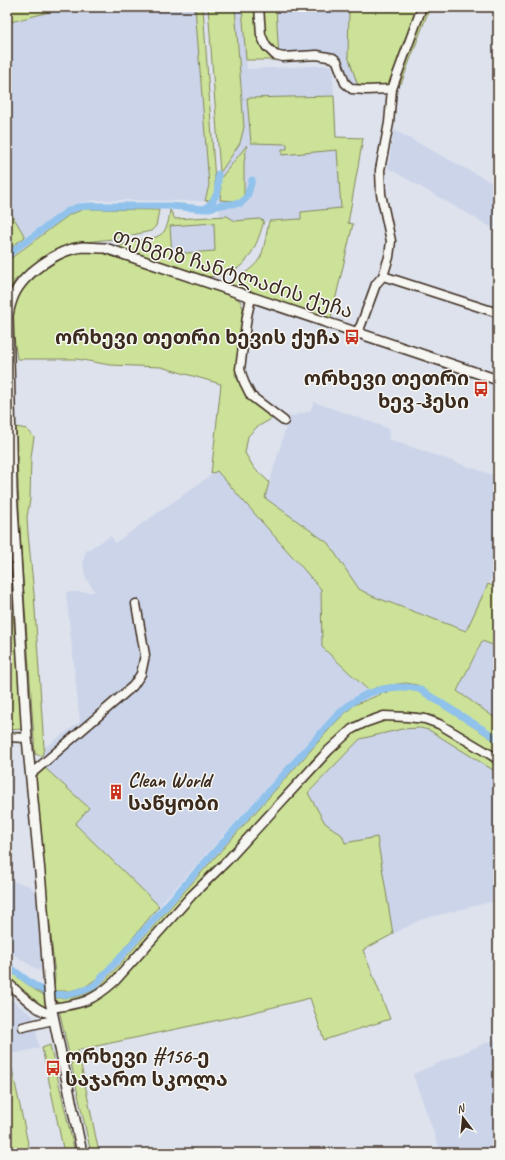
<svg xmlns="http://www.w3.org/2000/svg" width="505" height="1160" viewBox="0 0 505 1160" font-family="Caveat,'Noto Sans Georgian',sans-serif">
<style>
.built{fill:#cbd4e9}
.green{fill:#cbe298;stroke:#83865b;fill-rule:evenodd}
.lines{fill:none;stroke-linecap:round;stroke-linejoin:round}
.canal{stroke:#90c2ec;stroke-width:7}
.minor-casing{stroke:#3b2a1e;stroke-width:11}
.tertiary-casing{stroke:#3b2a1e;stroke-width:12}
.minor{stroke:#f6f6f2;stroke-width:8}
.tertiary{stroke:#f6f6f2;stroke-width:9}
.labels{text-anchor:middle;stroke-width:3;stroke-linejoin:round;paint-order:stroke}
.street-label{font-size:20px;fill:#3b2a1e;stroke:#f6f6f2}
.poi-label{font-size:20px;font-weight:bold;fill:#3b2a1e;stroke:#f6f6f2;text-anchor:end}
</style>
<rect width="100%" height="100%" fill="#dde2ed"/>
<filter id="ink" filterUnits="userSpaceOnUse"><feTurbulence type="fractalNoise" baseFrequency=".025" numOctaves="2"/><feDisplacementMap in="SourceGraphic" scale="8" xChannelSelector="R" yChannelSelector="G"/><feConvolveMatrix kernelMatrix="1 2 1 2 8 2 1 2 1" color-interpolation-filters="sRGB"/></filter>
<g filter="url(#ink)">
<!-- built -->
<path class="built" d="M68,7h127l14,178 -4,16 -110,-1 -17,3 -14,7 -39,27 -18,-31v-183z
M234,7h8l5,62 85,-4 9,144 -40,3v7l-37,2 -5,-2 -45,4 1,28 -43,3 -2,-44 5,9 45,-2 -2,-16 3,-10 -1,-18 21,-37z
M276,7h73l-1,49 9,27 7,4 -7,-1 -9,-6 -17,-20h-52z
M394,130l104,56v45l-110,-63z
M314,402l76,27 -2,10 110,38v85l-31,69 -95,-35 -13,-7 -31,-46 -63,-45 24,-81 21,-6z
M217,471l104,118 1,58 47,44 -12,4 -16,12 -182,199 -84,-82 14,-16 -44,-40 -3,-12 2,-8 36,-26 -14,-130h29l-10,-16 -2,-15 3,-10 25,-15 4,7z
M482,641l16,6v73l-41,-29z
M410,728l19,2 69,43v127l-76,19 -29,15 -6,-30 -42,-61 -3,-8 -17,-12 -17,-29 52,-55z
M7,880l23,6 5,6 6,73 -2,6 -32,-21z
M498,988v36l-6,-34z
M7,997l26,19 6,32 -32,7z
M498,1038v115h-57l-28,-79z"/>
<!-- green -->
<path class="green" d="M7,7h61l-61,16z
M195,7h8l12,174v13l-4,6 -6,1 4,-16z
M208,7h27l9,120 -4,16 -20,30z
M242,7h34l3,53h-33z
M349,7h81l-29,77 -37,3 -7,-4 -9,-27z
M334,96l2,41 27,1 -15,85 5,1 -23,98 -106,-38c13,-6 28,-13 36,-26 4,-7 7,-28 9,-37l32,-2v-7l40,-4 -4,-58 -55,5v-6h5v-5l-36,-1 -4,-45z
M247,145l-3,17v35l-1,2 -3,2 -20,-1 1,-9 -1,-12z
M7,206l18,31 -18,13z
M84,209l75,1 -3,16 -5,5 -38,8 -28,3 -22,7 -22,10 -26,21 -8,17v-36l62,-46z
M170,210l5,9 52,-3 8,5 24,-2 5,2c-6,20 -13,42 -33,51 -8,4 -17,4 -25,5l-89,-28c6,-6 10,-6 18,-8 25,-4 32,-3 35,-31zM214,223l1,28 -43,3 -2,-28z
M85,251l17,1 133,45 6,5 2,7 -8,66 14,25 26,17 -18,10 -9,9 -3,17 9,15 15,14 -4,16 63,45 31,46 13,7 94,35 22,-47 10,4v59l-16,-6 -25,50 41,29v17l-81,-52 -11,-2 -23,3 2,7c12,-5 25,-6 37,0l76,50v12l-63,-39c-23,-5 -58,-7 -79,6 -17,10 -30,26 -45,39 -5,8 -11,14 -17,21 -22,28 -46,55 -74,78 -8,13 -20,22 -31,32 -9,9 -18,19 -26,29l1,2 -17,14 -4,7 -17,18 -4,7 -20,19 -20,10 -23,5 -4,-2v-3c18,0 30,-1 45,-12l236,-264 18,-17 27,-11 -3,-7 -9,4 -47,-44 -1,-58 -104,-118 -6,3 10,-90 -60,-17 -51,-2 -33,-6h-60l-6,-44 5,-16 7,-11 19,-17 24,-15z
M16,427l11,2 7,8 -3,20 -1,43 -3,17 1,17 6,60 10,154 -2,8 -7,-2 -15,-219z
M7,546l16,183 -16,1z
M388,720l37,2 26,12 30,19 17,15v5l-69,-43 -9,-2 -18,1 -42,10 -52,54 17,30 17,12 3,8 32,-6 16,97 -30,16 27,69 -66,21 -14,-42 -68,17 -164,35 21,103h-8l-32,-144 28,-5 90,-87 126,-131 48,-52 24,-12z
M45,768l44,40 -14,16 84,82 -56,68 -18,13 -15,4h-16l1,-16 -14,-133 -5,-64 3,-7z
M7,969l28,21 11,6 2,9 -3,2 -4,-1 -34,-29z
M50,1045l25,108h-11l-22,-105z
M7,1055h2l21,98h-23z"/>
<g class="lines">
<!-- canal -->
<path class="canal" d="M207,207c12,-11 11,-17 11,-33
M7,255l61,-44 10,-4 12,-1h80l35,3 16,-4 20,-2 6,-6 5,-17
M7,965c32,24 46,41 87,21l227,-253c10,-11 20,-23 32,-31 18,-13 44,-18 66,-13l79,50"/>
<defs>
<path id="minor" d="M259,7l2,28 5,11 9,9 8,2 34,-2 16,3 4,3 8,22 7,6 14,1 26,-1
M383,276l115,37
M251,298l-4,18 -7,53 4,13 7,14 33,25
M356,333l5,-8 15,-41 7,-8 6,-19 2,-16 -10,-47 -1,-24 9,-47 3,-34 30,-82
M7,737l20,1
M31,774l102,-88 8,-12 4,-19 -9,-51
M7,982c12,10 29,30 45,32
M51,1008c30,-4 41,-6 64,-27l77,-86 34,-33 102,-111 24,-22 12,-6 20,-7 23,1 18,2 14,5 59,35
M23,1027l30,-7"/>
<path id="tertiary" d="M82,1153l-32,-152 -9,-118 -14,-145 -15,-247 -4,-176c1,-5 2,-10 4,-15 8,-25 46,-51 71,-53 7,0 15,1 22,1l393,132"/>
</defs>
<!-- minor casing -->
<use href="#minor" class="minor-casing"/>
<!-- tertiary casing -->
<use href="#tertiary" class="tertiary-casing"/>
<!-- minor -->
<use href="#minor" class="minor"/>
<!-- tertiary -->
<use href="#tertiary" class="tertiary"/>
</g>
</g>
<!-- icons -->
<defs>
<symbol id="bus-bare" viewBox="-9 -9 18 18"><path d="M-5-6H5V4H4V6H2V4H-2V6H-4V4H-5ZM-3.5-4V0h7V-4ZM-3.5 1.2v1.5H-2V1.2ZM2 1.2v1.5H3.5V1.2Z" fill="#c8321e" stroke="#f6f6f2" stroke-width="2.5" paint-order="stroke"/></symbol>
<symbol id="building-bare" viewBox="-9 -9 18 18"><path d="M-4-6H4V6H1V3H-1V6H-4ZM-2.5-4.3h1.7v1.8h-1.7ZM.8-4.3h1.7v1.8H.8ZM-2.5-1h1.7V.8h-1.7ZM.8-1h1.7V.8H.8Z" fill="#c8321e" stroke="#f6f6f2" stroke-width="2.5" paint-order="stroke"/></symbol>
</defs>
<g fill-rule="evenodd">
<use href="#bus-bare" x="341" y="326" width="22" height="22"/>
<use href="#bus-bare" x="470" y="378" width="22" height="22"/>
<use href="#building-bare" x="105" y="781" width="22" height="22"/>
<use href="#bus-bare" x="42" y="1057" width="22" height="22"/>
</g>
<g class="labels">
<!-- street labels -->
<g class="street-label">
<text transform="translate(233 273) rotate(18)" y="7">თენგიზ ჩანტლაძის ქუჩა</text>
</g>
<!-- poi labels -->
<g class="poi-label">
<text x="340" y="344">ორხევი თეთრი ხევის ქუჩა</text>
<text x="469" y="385">ორხევი თეთრი<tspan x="469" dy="23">ხევ-ჰესი</tspan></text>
<text x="128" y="787" text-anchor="start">Clean World<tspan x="128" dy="23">საწყობი</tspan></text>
<text x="65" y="1063" text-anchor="start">ორხევი #156-ე<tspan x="65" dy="23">საჯარო სკოლა</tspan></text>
</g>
</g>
<!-- margin -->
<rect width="505" height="1160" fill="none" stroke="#f6f6f2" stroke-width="24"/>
<rect x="12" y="12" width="481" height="1136" fill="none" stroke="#3b2a1e" stroke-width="1.5" filter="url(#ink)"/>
<!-- north arrow -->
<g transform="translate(463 1118) rotate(344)" stroke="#f6f6f2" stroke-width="3" paint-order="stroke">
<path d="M0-3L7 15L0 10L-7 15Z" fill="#3b2a1e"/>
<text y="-6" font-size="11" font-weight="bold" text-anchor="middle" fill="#3b2a1e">N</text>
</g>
</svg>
